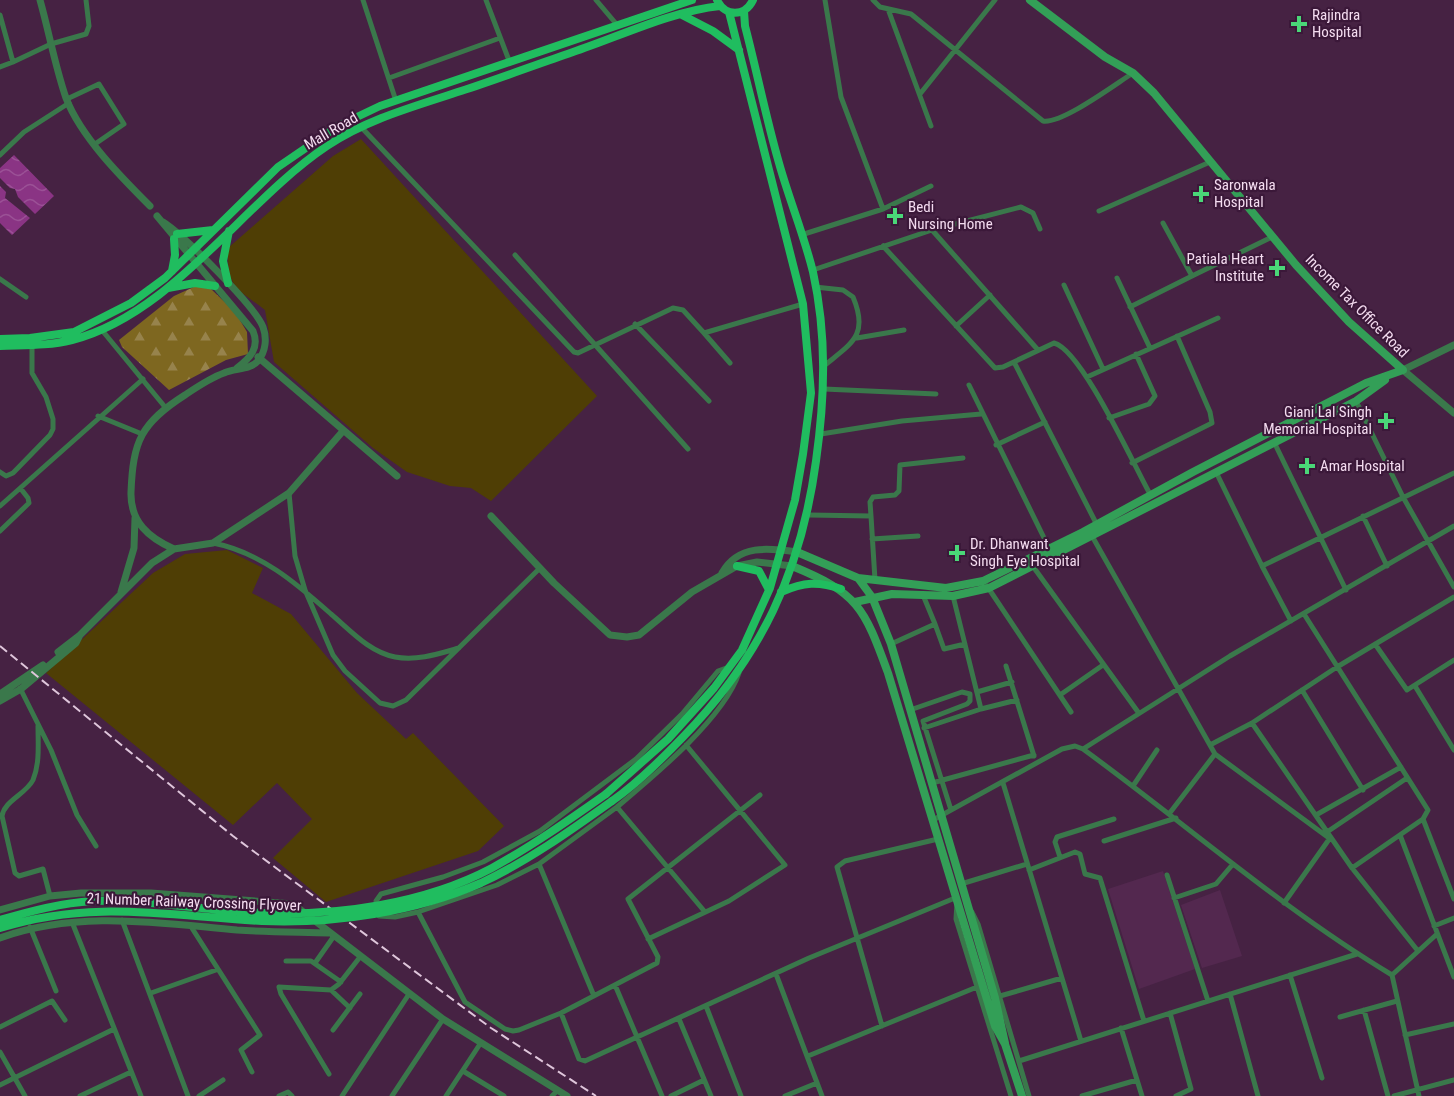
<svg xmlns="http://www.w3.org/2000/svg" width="1454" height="1096" viewBox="0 0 1454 1096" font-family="'Roboto Condensed',sans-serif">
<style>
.built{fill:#53284f}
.forest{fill:url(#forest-firs)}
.park{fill:#4f3e05}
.water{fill:url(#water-waves)}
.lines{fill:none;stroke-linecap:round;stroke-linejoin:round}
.minor{stroke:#3a784b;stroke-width:5}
.tertiary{stroke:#3a784b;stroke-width:7}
.secondary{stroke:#339f57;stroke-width:8}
.primary{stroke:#20bd5f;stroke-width:8}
.rail{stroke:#dfc6db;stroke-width:2;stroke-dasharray:9 4.5;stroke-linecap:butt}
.primary-bridge{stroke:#20bd5f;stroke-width:8}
.poi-dot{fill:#4ad778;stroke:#3b1839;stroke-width:2}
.labels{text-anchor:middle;stroke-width:4.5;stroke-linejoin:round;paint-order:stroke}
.poi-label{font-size:15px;fill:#f4dcf0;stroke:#3b1839;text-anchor:start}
.street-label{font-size:15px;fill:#f4dcf0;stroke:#3b1839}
</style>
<defs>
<pattern id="forest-firs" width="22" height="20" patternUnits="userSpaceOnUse" patternTransform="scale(1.5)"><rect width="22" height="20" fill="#7e6720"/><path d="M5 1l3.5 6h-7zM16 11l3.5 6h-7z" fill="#97834c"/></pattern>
<pattern id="water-waves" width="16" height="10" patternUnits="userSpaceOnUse" patternTransform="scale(1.5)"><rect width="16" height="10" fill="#8a3484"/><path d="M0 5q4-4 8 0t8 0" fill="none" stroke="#9b5196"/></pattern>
</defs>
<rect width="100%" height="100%" fill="#462243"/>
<!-- built -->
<path class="built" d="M1163,871l32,98 -56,20 -31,-100z
M1220,890l22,66 -40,12 -21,-63z"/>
<!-- forest -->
<path class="forest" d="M196,286l15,3 24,23 12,20 1,22 -22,6 -57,30 -47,-43 -3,-7 55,-44z"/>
<!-- park -->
<path class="park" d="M361,139l236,257 -106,105 -20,-13 -21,-2 -43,-14 -34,-24 -99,-86 -9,-52c-30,-23 -38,-22 -37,-62l105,-92z
M227,550l36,18 -11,25 39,21 66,79 49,46 7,-6 91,93 -26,25 -152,51 -53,-44 39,-39 -35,-36 -44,42 -187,-152 107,-100 32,-19z"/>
<!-- water -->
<path class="water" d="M14,155l40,41 -19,18 -17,-17 -3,-8 -5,-1 -10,-10v-10z
M0,186l6,6 -1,6 25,20 -18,17 -12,-12z"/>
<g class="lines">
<!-- minor -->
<path class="minor" d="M363,0l33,101
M486,0l24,63
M596,0l22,26
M825,0l16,97 42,112
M873,0l7,7 31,7 132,107c19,3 71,-36 90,-48
M888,9l43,117
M0,15l13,47 38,-18 35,-10 3,-8 -3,-26
M0,67l13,-5
M389,78l111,-40
M920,94l75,-94
M67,99l32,-15 25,40 -29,20
M361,127l213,225 4,1 95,-45 10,2 21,23 99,-29
M0,155l24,-23 45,-29
M1099,211l111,-49
M932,230l106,120
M801,235l82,-26 48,-23
M883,246l112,122 8,-1 51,-24c28,7 80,123 97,153
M515,255l173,194
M813,270l119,-40 89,-23 12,6 7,16
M1192,276l80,-39
M1117,278l33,70
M0,279l26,18
M1064,285l39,84
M815,287l28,3 10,7c16,38 -1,46 -28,68
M1130,307l62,-31 -29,-53
M635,324l74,77
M956,326l34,-31
M101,329l64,78
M704,333l26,30
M857,338l47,-8
M1014,362l83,163
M1087,377l131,-59
M969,385l80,163
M824,389l112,5
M1356,401l47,96 51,90
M98,416l44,18
M1109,418l40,-14 6,-8 -19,-42
M821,434l81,-13 79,-7
M1274,442l72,148
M996,445l49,-23
M1132,463l80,-40 -2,-11 -33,-76
M0,472l6,4 7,-3 37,-38 3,-6v-10l-7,-22 -14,-24v-28
M1216,472l46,94 192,-93
M289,493l6,63 10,34 28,65 12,16 35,32 13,3 13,-6 134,-132
M0,506l143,-127
M809,515l62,1 4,64
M871,516l-1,-14 3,-5 22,-2 4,-4 1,-26 63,-7
M1363,516l24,50
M0,531l29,-28 -1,-5 -7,-9
M1092,536l123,218
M872,539l46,-3
M213,543c47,9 83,40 118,71 19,16 38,38 64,43 22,4 43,-3 64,-9
M1032,565l106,147
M1262,566l29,55
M987,586l84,126
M923,595l12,29
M953,596l28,113 36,-9
M1304,614l124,196 -5,9 -71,49
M891,644l44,-20 9,25 21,-5
M1375,644l32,46 47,-30
M1006,666l28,90
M1415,686l39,64
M20,688l31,62 26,65 19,31
M1302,690l61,100
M977,692l35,-10
M1060,695l43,-30
M910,710l52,-18 8,2v7l-3,3 -44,17 28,89
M38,726c0,18 2,37 -5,54 -7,14 -29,21 -31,36l13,57 4,3 24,-7 7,27
M924,728l57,-19
M1210,745l42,-22
M1083,749c103,75 199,160 309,226l27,121
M932,783l102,-28
M1003,783l78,258
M1133,786l24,-36
M617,807l-78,57 -42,21 -79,27 -23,5 -16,-1 -3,-15 5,-7 62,-17 40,-15 57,-31 96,-72 46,-45 36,-43 11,-4
M1169,814l46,-60 114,84
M1316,815l85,-48
M1423,819l31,80
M933,820l129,-71 13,-3 8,3 147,-93 224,-130
M1327,832l80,-54
M1400,835l54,142
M1104,841l72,-23
M1060,857l-5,-15 2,-5 57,-18
M539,864l55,132
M1029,870l46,-18 5,2 5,20 15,4 44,143
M1167,875l41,126
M961,884l66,-20
M1174,898l42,-14 17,-20
M957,903l-1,16 55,177
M1284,903l46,-65
M418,912l47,90 40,27 8,2 6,-1 42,-17 96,-50 1,-6 -30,-58 132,-104
M705,912l-88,-105c37,-31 107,-89 122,-134
M972,912l6,12 51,172
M122,920l66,176
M72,922l69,174
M190,925l70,110 -19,15 11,22
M1434,926l20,-8
M30,927l26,64
M648,939l81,-38 56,-36 -99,-120
M1418,951l-66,-83 -100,-145 85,-56 117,-70
M286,961h25l30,21
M315,963l19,-27
M776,974l46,122
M1290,975l32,103
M1392,975l45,-41
M615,985l47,111
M331,990l19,18
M151,993l65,-23
M1230,994l28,102
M1000,996l62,-18
M706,1006l35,90
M1364,1010l24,86
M561,1013l18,46 6,2 224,-103 146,-60
M1170,1013l21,76 -15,7
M1340,1017l57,-16
M679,1019l32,77
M882,1026l-45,-159 8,-6 93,-22
M0,1027l52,-26 13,19
M1121,1028l21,68
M333,1030l27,-36
M1405,1035l49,-11
M0,1052l25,44
M808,1056l169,-69
M1019,1061l338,-107
M463,1071l41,25
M329,1074l-48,-80 -2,-7 52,3 8,-6 21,-27
M0,1085l114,-56
M80,1096l51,-24
M199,1096l24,-16
M279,1096l9,-4 4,4
M342,1096l67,-102
M392,1096l51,-77
M446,1096l34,-52
M552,1096l5,-5
M671,1096l33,-16
M785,1096l32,-13
M1082,1096l55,-16
M1394,1096l60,-16"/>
<!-- tertiary -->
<path class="tertiary" d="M40,0c9,32 15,66 26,98 15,39 55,79 84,108
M157,216l96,115c7,17 -3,27 -16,37
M163,222c19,12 92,84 100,105 4,11 3,24 -5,34 -8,9 -23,7 -34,12 -14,5 -27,14 -39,22 -44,28 -52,46 -54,97 -1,30 18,46 43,57
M1454,345l-51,25 51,43
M258,357l139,119
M491,516l63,67 56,52 17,2 12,-2 53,-43 45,-26 20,-4 35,4
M722,573c16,-29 47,-25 75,-21
M121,592l13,-44 1,-30
M58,652l22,-17
M0,694l43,-29
M0,701l21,-12 55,-46 4,-8 72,-72 22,-14 39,-6 76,-50 54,-62
M0,910l50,-14 31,-3h70l142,11 150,115 124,77
M0,938c78,-28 157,-15 237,-8 31,2 62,2 93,3"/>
<!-- secondary -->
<path class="secondary" d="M797,552l61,26 88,10 37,-7 100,-49 110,-60 173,-89 37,-13 -54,-48 -53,-57 -142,-172 -21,-20 -28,-16 -75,-57
M792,566c66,27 72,41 96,107l107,353 10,18 17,52
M858,578l14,19 19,47 104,354 10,45
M855,602l37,-8 61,2 36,-8 367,-187 29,-21"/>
<!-- primary -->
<path class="primary" d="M717,0c8,17 28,17 36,0
M682,15l31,16 26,19
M177,234l36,-4
M172,271l3,-16 -1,-16
M228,283l-5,-22 6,-30
M168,288l27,-5 20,3
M0,339l30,-1 44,-6 57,-29 34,-25 113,-111 60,-41 42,-20 312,-106
M0,346c25,-1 48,0 72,-6 101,-26 171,-138 255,-194 40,-27 89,-40 134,-55 37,-12 74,-26 112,-39 45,-15 99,-41 147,-46
M737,566l22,5 10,19
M781,592c23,-10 37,-11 60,-3
M606,794l62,-55 46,-51 28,-38 28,-62 25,-88 8,-46 8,-61 -8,-89 -74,-292
M612,801c26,-18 49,-41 71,-64 78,-80 118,-165 133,-276 9,-64 11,-126 -3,-189 -9,-37 -24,-73 -34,-109 -13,-45 -22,-91 -34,-137l-1,-15"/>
<!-- rail -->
<path class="rail" d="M0,646l233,190 258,192 105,68"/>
<!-- primary-bridge -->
<path class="primary-bridge" d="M0,920c31,-9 61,-17 93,-19 56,-2 113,10 169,12 75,3 162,-9 230,-45 40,-22 77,-48 114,-74
M0,928c93,-29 168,-12 262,-7 72,3 153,-9 219,-38 47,-22 89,-52 131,-82"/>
</g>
<!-- markers -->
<g class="poi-dot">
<path d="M1296 15h6v6h6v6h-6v6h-6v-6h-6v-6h6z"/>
<path d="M1198 185h6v6h6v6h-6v6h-6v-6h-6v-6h6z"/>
<path d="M892 207h6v6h6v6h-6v6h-6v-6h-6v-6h6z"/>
<path d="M1274 259h6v6h6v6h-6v6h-6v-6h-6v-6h6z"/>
<path d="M1383 412h6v6h6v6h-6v6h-6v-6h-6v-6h6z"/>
<path d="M1304 457h6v6h6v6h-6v6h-6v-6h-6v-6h6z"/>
<path d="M954 544h6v6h6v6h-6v6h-6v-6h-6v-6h6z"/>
</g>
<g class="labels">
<!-- poi labels -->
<g class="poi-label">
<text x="1312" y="20">Rajindra<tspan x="1312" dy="17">Hospital</tspan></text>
<text x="1214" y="190">Saronwala<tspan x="1214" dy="17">Hospital</tspan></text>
<text x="908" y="212">Bedi<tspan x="908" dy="17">Nursing Home</tspan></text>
<text x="1264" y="264" text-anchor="end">Patiala Heart<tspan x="1264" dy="17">Institute</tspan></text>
<text x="1372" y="417" text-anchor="end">Giani Lal Singh<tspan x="1372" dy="17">Memorial Hospital</tspan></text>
<text x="1320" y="471">Amar Hospital</text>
<text x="970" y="549">Dr. Dhanwant<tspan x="970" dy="17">Singh Eye Hospital</tspan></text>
</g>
<!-- street labels -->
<g class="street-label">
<text transform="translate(331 131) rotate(-30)" y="5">Mall Road</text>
<text transform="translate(1357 306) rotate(45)" y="5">Income Tax Office Road</text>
<text transform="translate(194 902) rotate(2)" y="5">21 Number Railway Crossing Flyover</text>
</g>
</g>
</svg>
